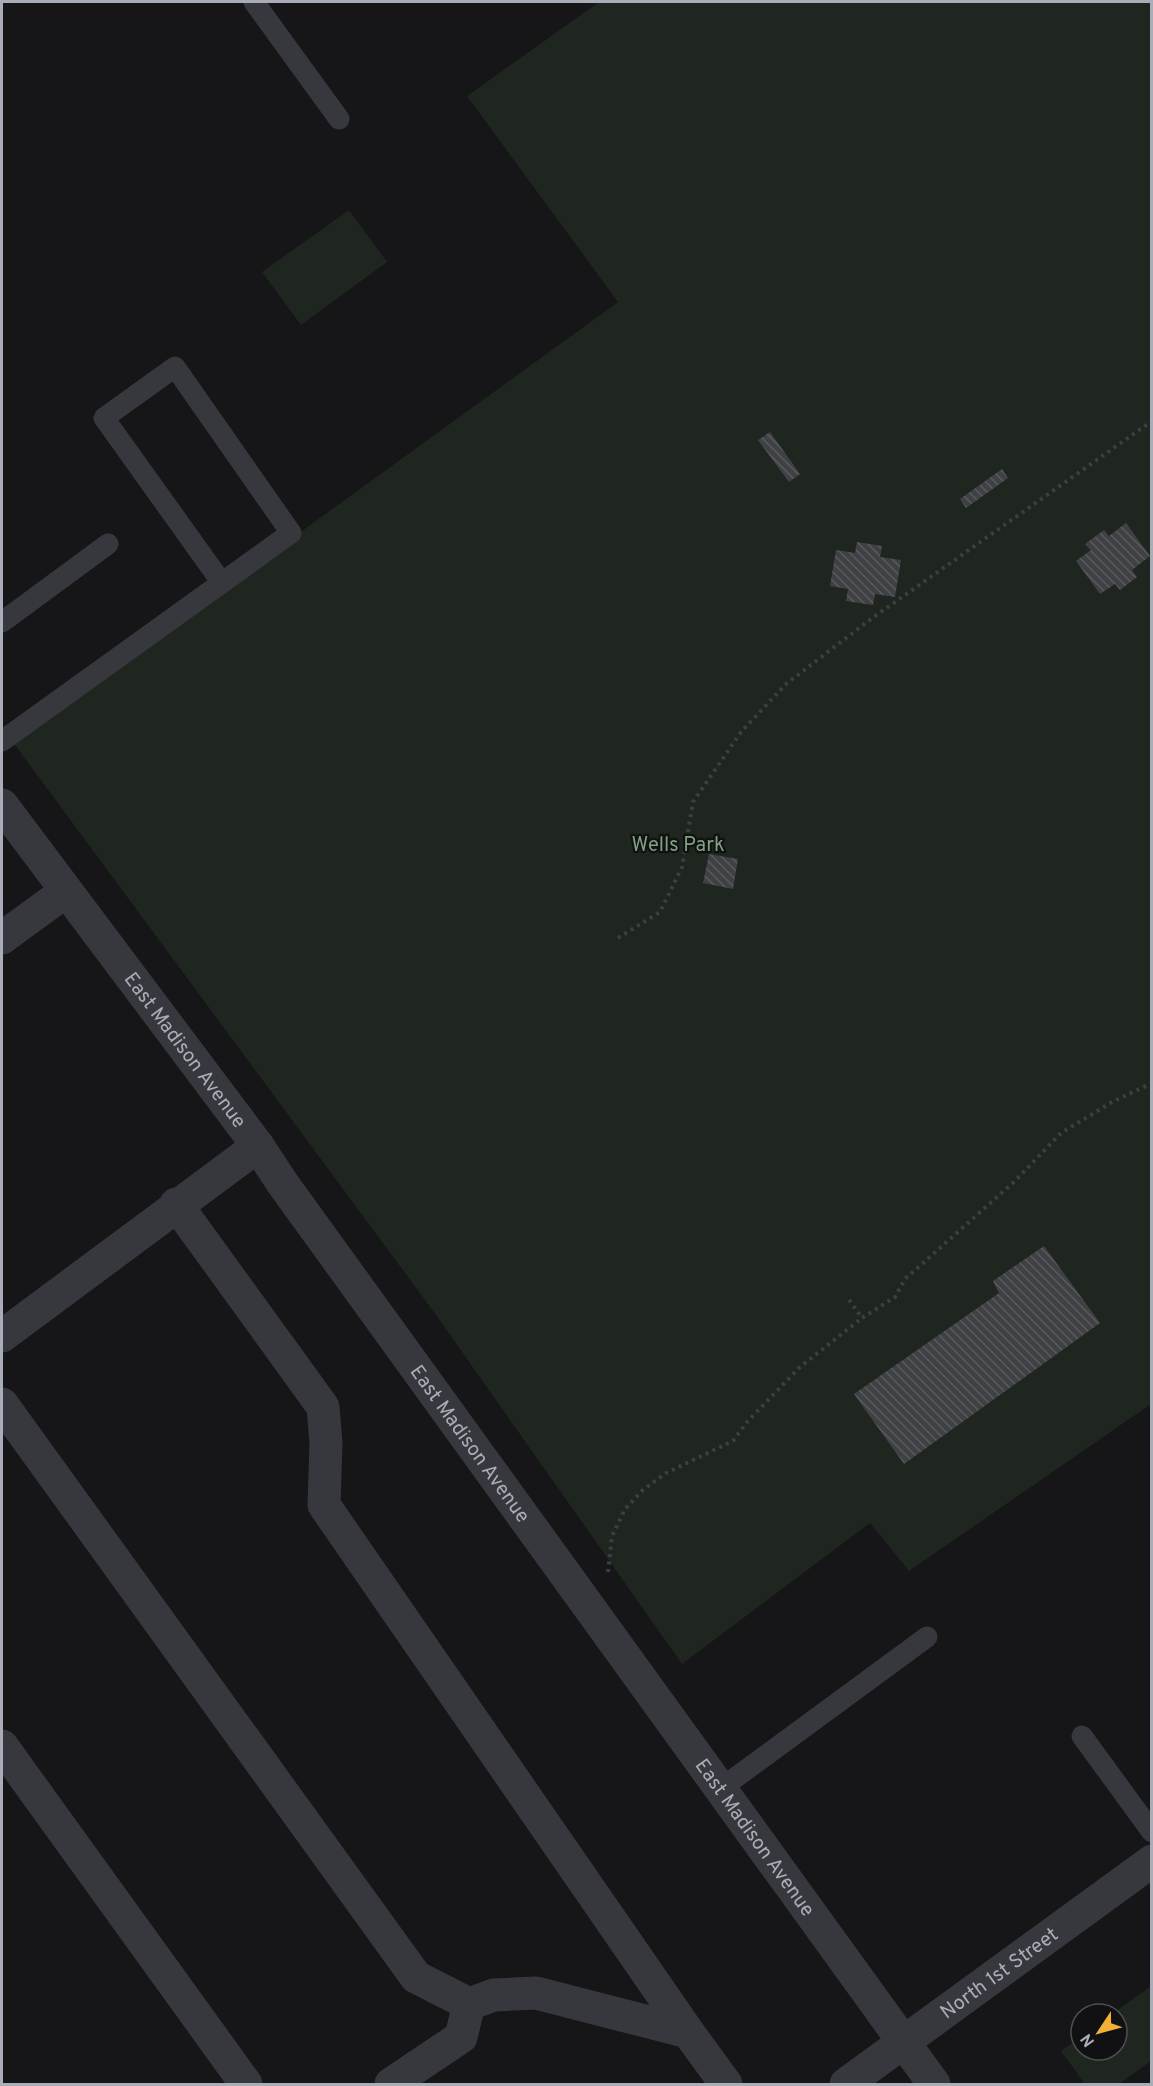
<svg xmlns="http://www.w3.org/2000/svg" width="1153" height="2086" viewBox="0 0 1153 2086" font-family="Overpass,sans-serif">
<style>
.green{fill:#1e261f}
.building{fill:url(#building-back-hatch)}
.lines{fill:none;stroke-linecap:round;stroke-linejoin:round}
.path{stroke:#3d3f44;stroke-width:4;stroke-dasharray:3 4.5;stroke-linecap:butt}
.service{stroke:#37383d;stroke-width:21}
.minor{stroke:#37383d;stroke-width:33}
.tertiary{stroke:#37383d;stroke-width:33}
.labels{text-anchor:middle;stroke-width:4.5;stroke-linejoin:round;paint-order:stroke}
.park-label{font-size:20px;fill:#7fa381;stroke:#111113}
.street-label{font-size:20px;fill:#a8adb8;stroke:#111113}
</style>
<defs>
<pattern id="building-back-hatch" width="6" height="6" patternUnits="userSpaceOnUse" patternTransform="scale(1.5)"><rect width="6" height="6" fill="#404145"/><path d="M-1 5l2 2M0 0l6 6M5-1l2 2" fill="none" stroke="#595a5e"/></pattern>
</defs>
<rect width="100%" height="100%" fill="#161618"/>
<!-- green -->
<path class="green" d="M599,2h552v1402l-242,167 -39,-48 -188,141 -246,-349 -424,-574 606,-439 -151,-206z
M349,210l38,52 -86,63 -39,-53z
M1151,1986v75l-32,23h-34l-24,-33 20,-14v13h36v-36h-5z"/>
<!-- building -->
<path class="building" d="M770,432l30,42 -11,8 -31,-42z
M1002,469l6,9 -42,30 -6,-9z
M1126,523l24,33 -18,14 5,7 -17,13 -5,-6 -15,10 -24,-33 15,-11 -6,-6 19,-14 5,6z
M857,542l25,4 -2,11 21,3 -6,37 -20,-3 -2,11 -27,-4 2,-12 -18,-3 6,-36 19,3z
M709,854l29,5 -5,30 -30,-6z
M1044,1246l56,77 -196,141 -50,-70 145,-101 -6,-12z"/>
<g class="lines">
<!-- path -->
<path class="path" d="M618,938l42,-26 22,-45 11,-65 48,-70 45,-48 85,-65 281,-198
M849,1300l13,18 33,-21 10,-18 109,-97 47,-49 51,-31 40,-19
M608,1572l4,-36 13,-27 18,-19 23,-17 67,-32 14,-19 53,-55 62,-49"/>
<!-- service -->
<path class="service" d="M254,2l85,117
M2,622l106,-78
M2,741l289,-208 -116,-166 -71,51 118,165
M1082,1736l70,96
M720,1789l207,-152"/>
<!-- minor -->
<path class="minor" d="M2,938l63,-46
M176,1204l147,203 3,36 -2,62 364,527
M2,1336l256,-190
M2,1404l414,573 53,27 -8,33 -70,47
M2,1746l244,338
M469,2004l25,-9 42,-2 152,39 38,52"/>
<!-- tertiary -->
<g class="tertiary">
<path id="s1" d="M2,805l256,341 25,38 651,900"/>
<path id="s2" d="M846,2084l306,-223"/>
</g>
</g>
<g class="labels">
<!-- park labels -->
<g class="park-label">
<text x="678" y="851">Wells Park</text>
</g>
<!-- street labels -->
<g class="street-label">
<text dy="7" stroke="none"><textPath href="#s1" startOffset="306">East Madison Avenue</textPath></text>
<text dy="7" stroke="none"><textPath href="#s1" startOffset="792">East Madison Avenue</textPath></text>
<text dy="7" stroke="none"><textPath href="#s1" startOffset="1278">East Madison Avenue</textPath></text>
<text dy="7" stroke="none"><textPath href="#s2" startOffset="189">North 1st Street</textPath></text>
</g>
</g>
<!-- border -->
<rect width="1153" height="2086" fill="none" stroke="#a8adb8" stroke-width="6"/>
<!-- north arrow -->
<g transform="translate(1099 2032) rotate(234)"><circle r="28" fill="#111113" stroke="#4d4f55" stroke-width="1.5"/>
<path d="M0-4.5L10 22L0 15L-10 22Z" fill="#f2b134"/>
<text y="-9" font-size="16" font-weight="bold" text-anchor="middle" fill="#a8adb8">N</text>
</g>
</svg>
